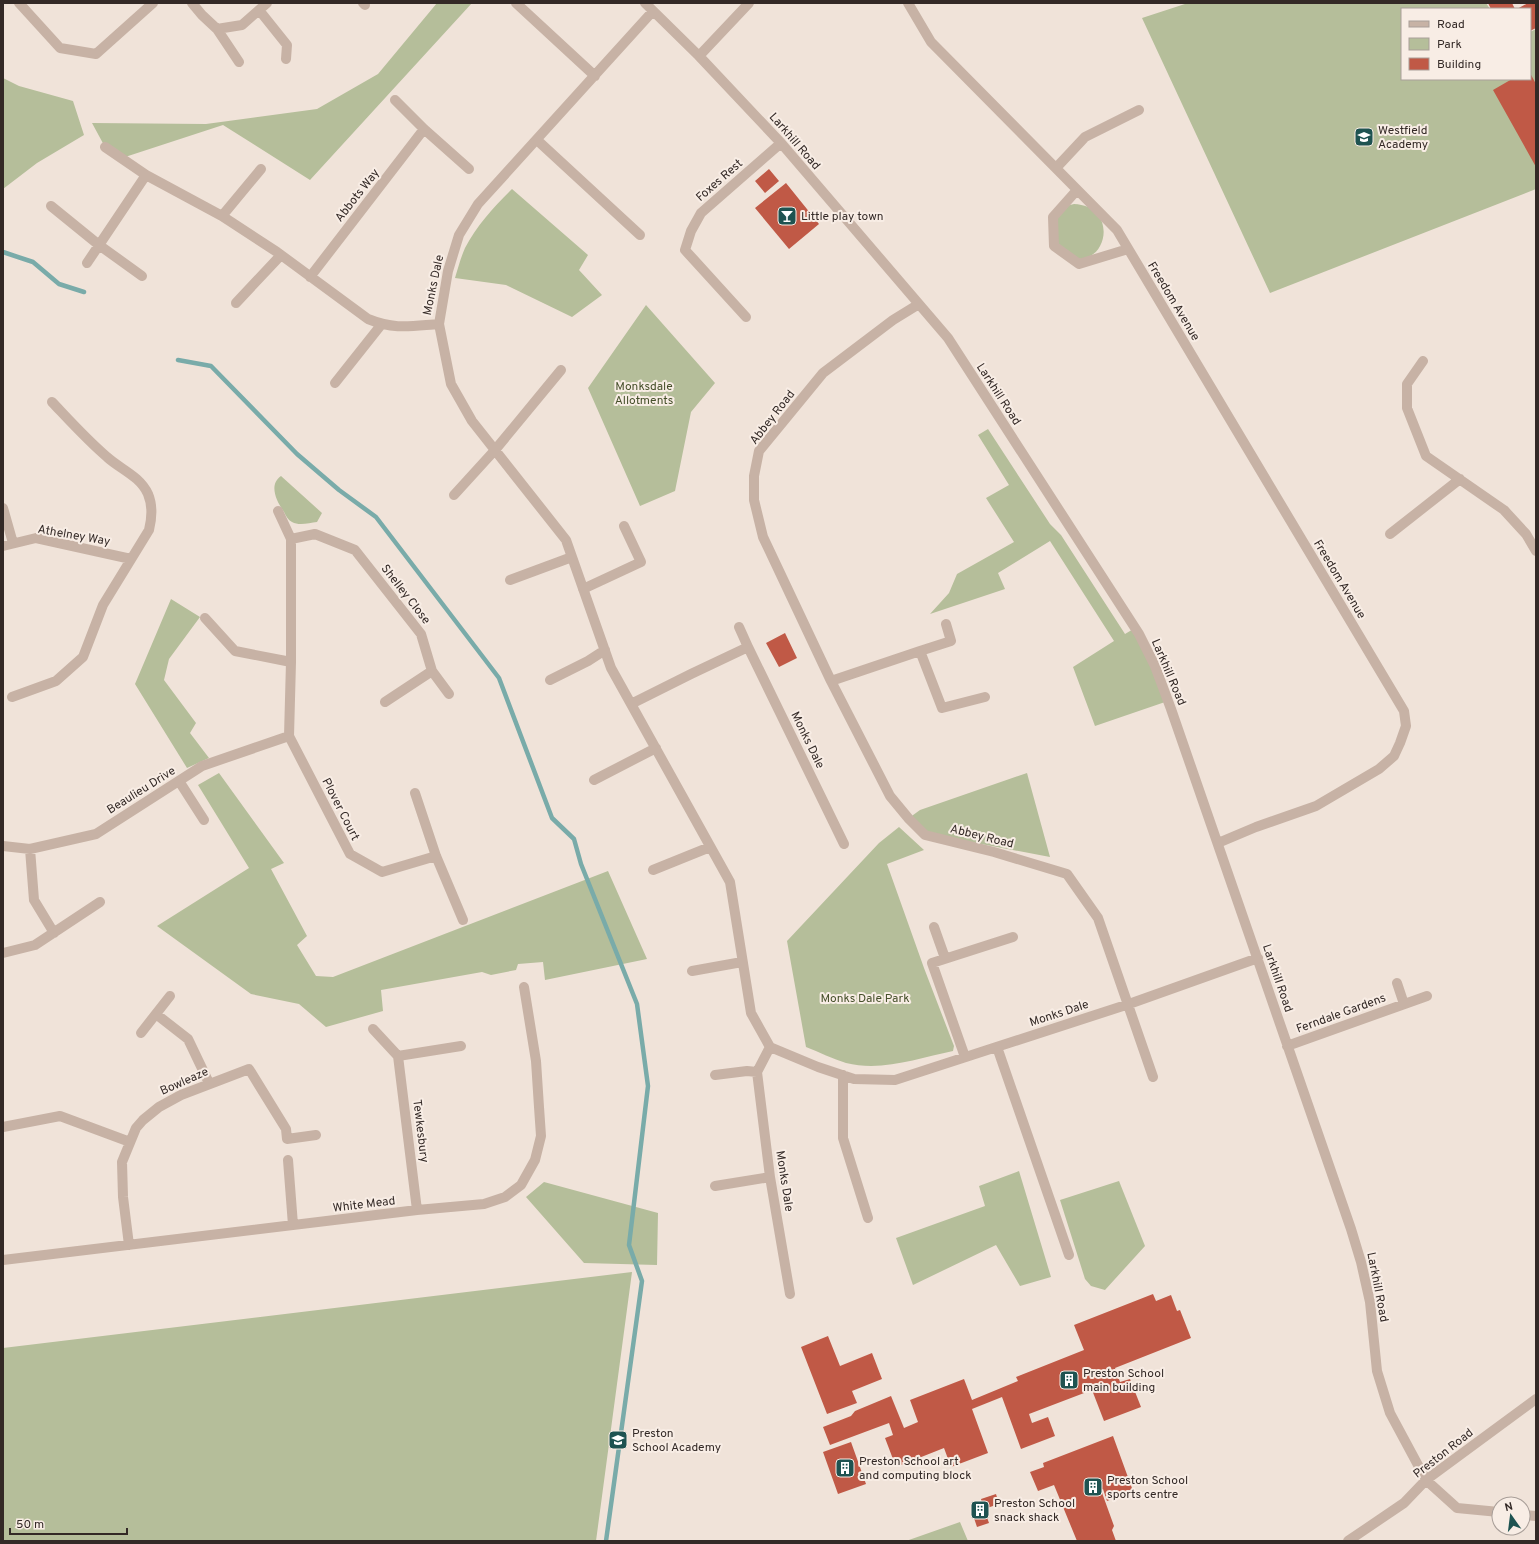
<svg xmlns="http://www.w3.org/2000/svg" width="1539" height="1544" viewBox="0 0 1539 1544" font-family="Overpass,sans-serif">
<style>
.green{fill:#b5be9a}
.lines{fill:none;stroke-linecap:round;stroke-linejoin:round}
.stream{stroke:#79aba9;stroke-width:4.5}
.building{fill:#c05946}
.minor{stroke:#c7b2a5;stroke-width:10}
.labels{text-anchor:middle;stroke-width:4;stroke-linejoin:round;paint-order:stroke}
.poi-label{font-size:12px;fill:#332926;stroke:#f8ede5;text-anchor:start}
.street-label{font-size:12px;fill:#332926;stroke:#f8ede5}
.park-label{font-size:12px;fill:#46502b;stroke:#f8ede5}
</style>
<rect width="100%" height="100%" fill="#f0e3d9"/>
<!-- green -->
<path class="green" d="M437,3h35l-162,177 -87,-55 -101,33 -17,-11 -13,-24 114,1 111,-15 61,-35z
M1188,3h298l4,6h-88v70h128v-47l6,-3v160l-266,104 -128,-275z
M3,78l16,8 54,15 11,34 -47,28 -34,26z
M512,189l76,66 -9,15 23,25 -30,22 -66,-32 -51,-7c3,-10 6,-21 10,-30 12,-23 29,-41 47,-59z
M1074,204c43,2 35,57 3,55 -6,-1 -13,-5 -18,-7l-6,-34 13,-12z
M646,305l69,78 -24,29 -16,79 -35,15 -52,-118z
M988,429l62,95 11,11 64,99 10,-6 33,73 -73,25 -22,-59 41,-26 -64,-100 -52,32 7,16 -75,25 19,-21 8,-19 57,-32 -28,-44 23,-13 -31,-50z
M281,476l41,37 -5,9c-8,1 -18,4 -25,0 -4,-2 -6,-6 -8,-10 -7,-10 -16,-27 -3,-36z
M171,599l29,18 -31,42 -5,21 32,43 -6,10 19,25 -22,10 -52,-84z
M219,773l65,90 -13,6 36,67 -10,9 19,31 17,1 275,-106 39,88 -102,21 -2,-18 -25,2 -2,6 -25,5 -9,-3 -101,18 2,21 -57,16 -27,-23 -48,-10 -94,-68 92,-58 -51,-83z
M1027,773l23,84 -122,-23 -19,-16 11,-8z
M899,827l25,23 -37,14 37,104 30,78 -1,5c-34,7 -71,21 -107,12 -13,-4 -27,-11 -40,-16l-19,-106 92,-98z
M1019,1171l32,106 -31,9 -24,-41 -83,40 -17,-47 89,-32 -6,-20z
M1119,1181l26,65 -40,44 -14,-4 -6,-7 -25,-79z
M544,1182l114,31 -1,52 -73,-2 -58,-66z
M632,1272l-36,269h-593v-193z
M960,1522l8,19h-62z"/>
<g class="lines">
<!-- stream -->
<path class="stream" d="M3,252l30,10 26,22 25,8
M178,360l33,6 86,88 42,36 37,27 123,161 53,140 22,21 7,25 56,140 11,82 -19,159 13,36 -36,260"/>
</g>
<!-- building -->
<path class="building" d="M1488,3h24l3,6h-24z
M1528,3h8v25l-6,3v-22h-13z
M1530,73l6,11v83l-43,-77 19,-11h18z
M769,169l10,12 -14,12 -10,-12z
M786,183l33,41 -30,25 -34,-41z
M785,633l12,25 -18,9 -13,-24z
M1153,1294l3,7 15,-6 6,16 3,-1 11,28 -76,30 5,14 10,-3 11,28 -37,14 -12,-31 -63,24 3,9 16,-6 7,19 -34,13 -19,-52 -30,12 16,44 -37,14 -7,-19 -48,19 -11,-29 8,-3 -4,-12 -59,22 -7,-18 28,-11 4,-5 36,-15 13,32 14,-6 -8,-22 54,-21 8,21 46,-19 -2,-4 68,-27 -10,-25z
M828,1336l12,30 32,-13 10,26 -30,12 5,12 -30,11 -26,-67z
M1113,1436l20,55 -26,10 -4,-12 -2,1 13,36 -2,4 4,11h-39l-23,-56 -16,6 -8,-19 14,-5 -1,-4z
M851,1442l15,42 -28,10 -15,-42z
M996,1494l3,10 -15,5 5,14 -12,4 -5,-15 11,-4 -2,-9z"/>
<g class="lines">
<!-- minor -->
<path class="minor" d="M19,3l41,45 36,6 57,-51
M192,3l10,12 15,14
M363,3l2,2
M516,3l79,73
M645,3l54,53 82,87 167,195 191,296 16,32 16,43 180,520 10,33 9,40 7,69 13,42 36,67 31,28 42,4
M908,3l23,39 186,188 287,481 2,15 -6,17 -6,13 -15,13 -63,37 -60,21 -38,16
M259,10l28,35 -1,14
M653,11l-175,193 -19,31 -11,36 -9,53 12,60 21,37 94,119 45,128 119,214 21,131 19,34 48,20 36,12 41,1 234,-76 129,-46
M699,56l50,-53
M239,62l-22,-33 25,-4 25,-22
M395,100l29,29 45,40
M537,140l103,95
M105,147l41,28 76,41 55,36 91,67c27,11 43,7 71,5
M1056,168l29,-31 54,-27
M1077,190l-24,27 1,29 25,18 49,-15
M51,206l48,39 43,31
M222,216l39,-47
M87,263l59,-88
M310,277l114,-148
M236,303l45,-48
M919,304l-26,16 -70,53 -64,78 -5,25v24l9,37 68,144 59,115 19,23 16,16 69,17 73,22 31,44 55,159
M746,317l-61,-67 6,-19 10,-18 80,-70
M1423,361l-16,23v24l19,48 78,54 22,24 10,17
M335,383l46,-58
M454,495l41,-45 66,-80
M3,508l10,35
M278,511l13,28
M1390,534l70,-55
M3,546l33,-8 95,21
M510,580l62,-23
M583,589l58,-27 -17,-36
M205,618l30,33 56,11
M739,627l9,20
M920,651l31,-10 -5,-17
M432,671l17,23
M550,680l38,-19 17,-11
M831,681l89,-30 22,57 43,-11
M12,697l44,-16 27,-24 20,-52 46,-75c3,-12 4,-24 -1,-36 -8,-18 -28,-25 -41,-37 -20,-17 -37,-36 -55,-55
M385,702l47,-31 -11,-37 -66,-84 -40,-16 -24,5v123l-2,74 61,118 32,18 54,-16
M631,704l60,-30 57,-27 96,197
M594,780l62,-32
M179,781l25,39
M415,793l21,63 27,64
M3,846l27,3 66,-15 106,-68 87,-30
M30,849l4,51 20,33
M653,870l57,-23
M934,927l11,31
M3,953l32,-8 65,-43
M692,971l50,-9
M1397,983l7,21
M156,1014l32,25 21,44
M373,1029l25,27 19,154
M141,1033l29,-37
M1287,1046l140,-50
M770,1047l-13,25 13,105 20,117
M997,1047l72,208
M398,1056l63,-10
M965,1057l-33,-94 81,-26
M715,1075l32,-4 10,1
M843,1075v63l25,80
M3,1127l57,-11 70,26
M288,1160l5,65
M715,1186l55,-9
M129,1245l-6,-48 -1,-35 14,-34 7,-8 16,-13 22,-12 68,-26 37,60 1,10 29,-4
M3,1260l414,-50 67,-6 21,-7 16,-12 14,-25 6,-24 -2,-29 -3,-46 -12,-74
M1523,1515l13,1
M1348,1541l56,-38 22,-23 110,-81"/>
</g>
<!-- icons -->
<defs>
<symbol id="school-square" viewBox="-11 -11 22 22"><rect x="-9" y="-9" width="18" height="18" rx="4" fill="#1e5351" stroke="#f8ede5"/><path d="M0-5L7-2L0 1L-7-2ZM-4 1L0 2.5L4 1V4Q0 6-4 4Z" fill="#fff"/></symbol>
<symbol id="bar-square" viewBox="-11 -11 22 22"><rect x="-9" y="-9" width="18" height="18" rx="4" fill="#1e5351" stroke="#f8ede5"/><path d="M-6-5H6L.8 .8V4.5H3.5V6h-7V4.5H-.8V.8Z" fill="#fff"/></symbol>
<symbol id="building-square" viewBox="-11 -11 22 22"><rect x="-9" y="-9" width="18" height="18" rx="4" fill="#1e5351" stroke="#f8ede5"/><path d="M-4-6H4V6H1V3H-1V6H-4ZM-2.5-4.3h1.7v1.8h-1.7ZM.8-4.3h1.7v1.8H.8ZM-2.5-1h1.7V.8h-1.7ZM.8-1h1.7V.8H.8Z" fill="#fff"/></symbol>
</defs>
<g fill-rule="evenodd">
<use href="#school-square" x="1353" y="126" width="22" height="22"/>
<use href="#bar-square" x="776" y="205" width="22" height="22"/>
<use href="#building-square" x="1058" y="1369" width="22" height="22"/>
<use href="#school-square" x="607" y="1429" width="22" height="22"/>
<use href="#building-square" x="834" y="1457" width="22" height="22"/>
<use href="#building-square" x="1082" y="1476" width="22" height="22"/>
<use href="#building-square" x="969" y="1499" width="22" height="22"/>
</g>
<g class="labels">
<!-- poi labels -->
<g class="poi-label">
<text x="1378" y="134">Westfield<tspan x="1378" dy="14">Academy</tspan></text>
<text x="801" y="220">Little play town</text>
<text x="1083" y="1377">Preston School<tspan x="1083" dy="14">main building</tspan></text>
<text x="632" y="1437">Preston<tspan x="632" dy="14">School Academy</tspan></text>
<text x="859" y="1465">Preston School art<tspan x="859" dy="14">and computing block</tspan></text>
<text x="1107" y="1484">Preston School<tspan x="1107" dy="14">sports centre</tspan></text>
<text x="994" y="1507">Preston School<tspan x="994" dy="14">snack shack</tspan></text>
</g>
<!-- street labels -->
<g class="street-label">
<text transform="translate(795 141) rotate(49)" y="4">Larkhill Road</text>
<text transform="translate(719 180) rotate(-41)" y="4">Foxes Rest</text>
<text transform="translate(357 195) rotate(-52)" y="4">Abbots Way</text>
<text transform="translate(433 285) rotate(-78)" y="4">Monks Dale</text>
<text transform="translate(1174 301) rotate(59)" y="4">Freedom Avenue</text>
<text transform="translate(999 394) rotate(57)" y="4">Larkhill Road</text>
<text transform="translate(772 417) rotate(-52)" y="4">Abbey Road</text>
<text transform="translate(74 535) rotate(10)" y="4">Athelney Way</text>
<text transform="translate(1340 579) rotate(59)" y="4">Freedom Avenue</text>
<text transform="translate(406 594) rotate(52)" y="4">Shelley Close</text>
<text transform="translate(1169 672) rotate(67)" y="4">Larkhill Road</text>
<text transform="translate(808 740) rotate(64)" y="4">Monks Dale</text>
<text transform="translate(141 790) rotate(-32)" y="4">Beaulieu Drive</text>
<text transform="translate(341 809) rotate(63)" y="4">Plover Court</text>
<text transform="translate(982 836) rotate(14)" y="4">Abbey Road</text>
<text transform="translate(1278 978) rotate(71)" y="4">Larkhill Road</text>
<text transform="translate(1059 1013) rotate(-18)" y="4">Monks Dale</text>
<text transform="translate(1341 1013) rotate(-20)" y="4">Ferndale Gardens</text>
<text transform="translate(184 1081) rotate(-24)" y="4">Bowleaze</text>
<text transform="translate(421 1131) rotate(83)" y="4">Tewkesbury</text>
<text transform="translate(785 1181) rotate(81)" y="4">Monks Dale</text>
<text transform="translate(364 1204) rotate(-7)" y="4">White Mead</text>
<text transform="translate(1378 1287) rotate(79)" y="4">Larkhill Road</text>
<text transform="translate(1443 1453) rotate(-38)" y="4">Preston Road</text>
</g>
<!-- park labels -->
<g class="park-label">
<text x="644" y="390">Monksdale<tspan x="644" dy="14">Allotments</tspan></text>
<text x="865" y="1002">Monks Dale Park</text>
</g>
</g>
<!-- border -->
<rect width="1539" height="1544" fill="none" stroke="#332926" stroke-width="8"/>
<!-- legend -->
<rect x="1401" y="8" width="130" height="72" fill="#f8ede5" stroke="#a99f99"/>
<rect x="1409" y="21" width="20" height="6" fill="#c7b2a5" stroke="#a99f99"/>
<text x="1437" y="28" font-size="12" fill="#332926">Road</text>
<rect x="1409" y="38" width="20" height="12" fill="#b5be9a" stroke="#a99f99"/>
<text x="1437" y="48" font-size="12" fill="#332926">Park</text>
<rect x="1409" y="58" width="20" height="12" fill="#c05946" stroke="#a99f99"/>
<text x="1437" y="68" font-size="12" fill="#332926">Building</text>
<!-- north arrow -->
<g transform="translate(1511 1516) rotate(346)"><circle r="19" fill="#f8ede5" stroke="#a99f99"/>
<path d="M0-3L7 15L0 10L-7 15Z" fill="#1e5351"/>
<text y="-6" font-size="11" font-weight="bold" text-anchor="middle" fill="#332926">N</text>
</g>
<!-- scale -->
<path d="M10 1528v6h117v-6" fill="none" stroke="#332926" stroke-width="2"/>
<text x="16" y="1528" font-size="12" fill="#332926" stroke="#f8ede5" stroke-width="3" paint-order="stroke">50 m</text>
</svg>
